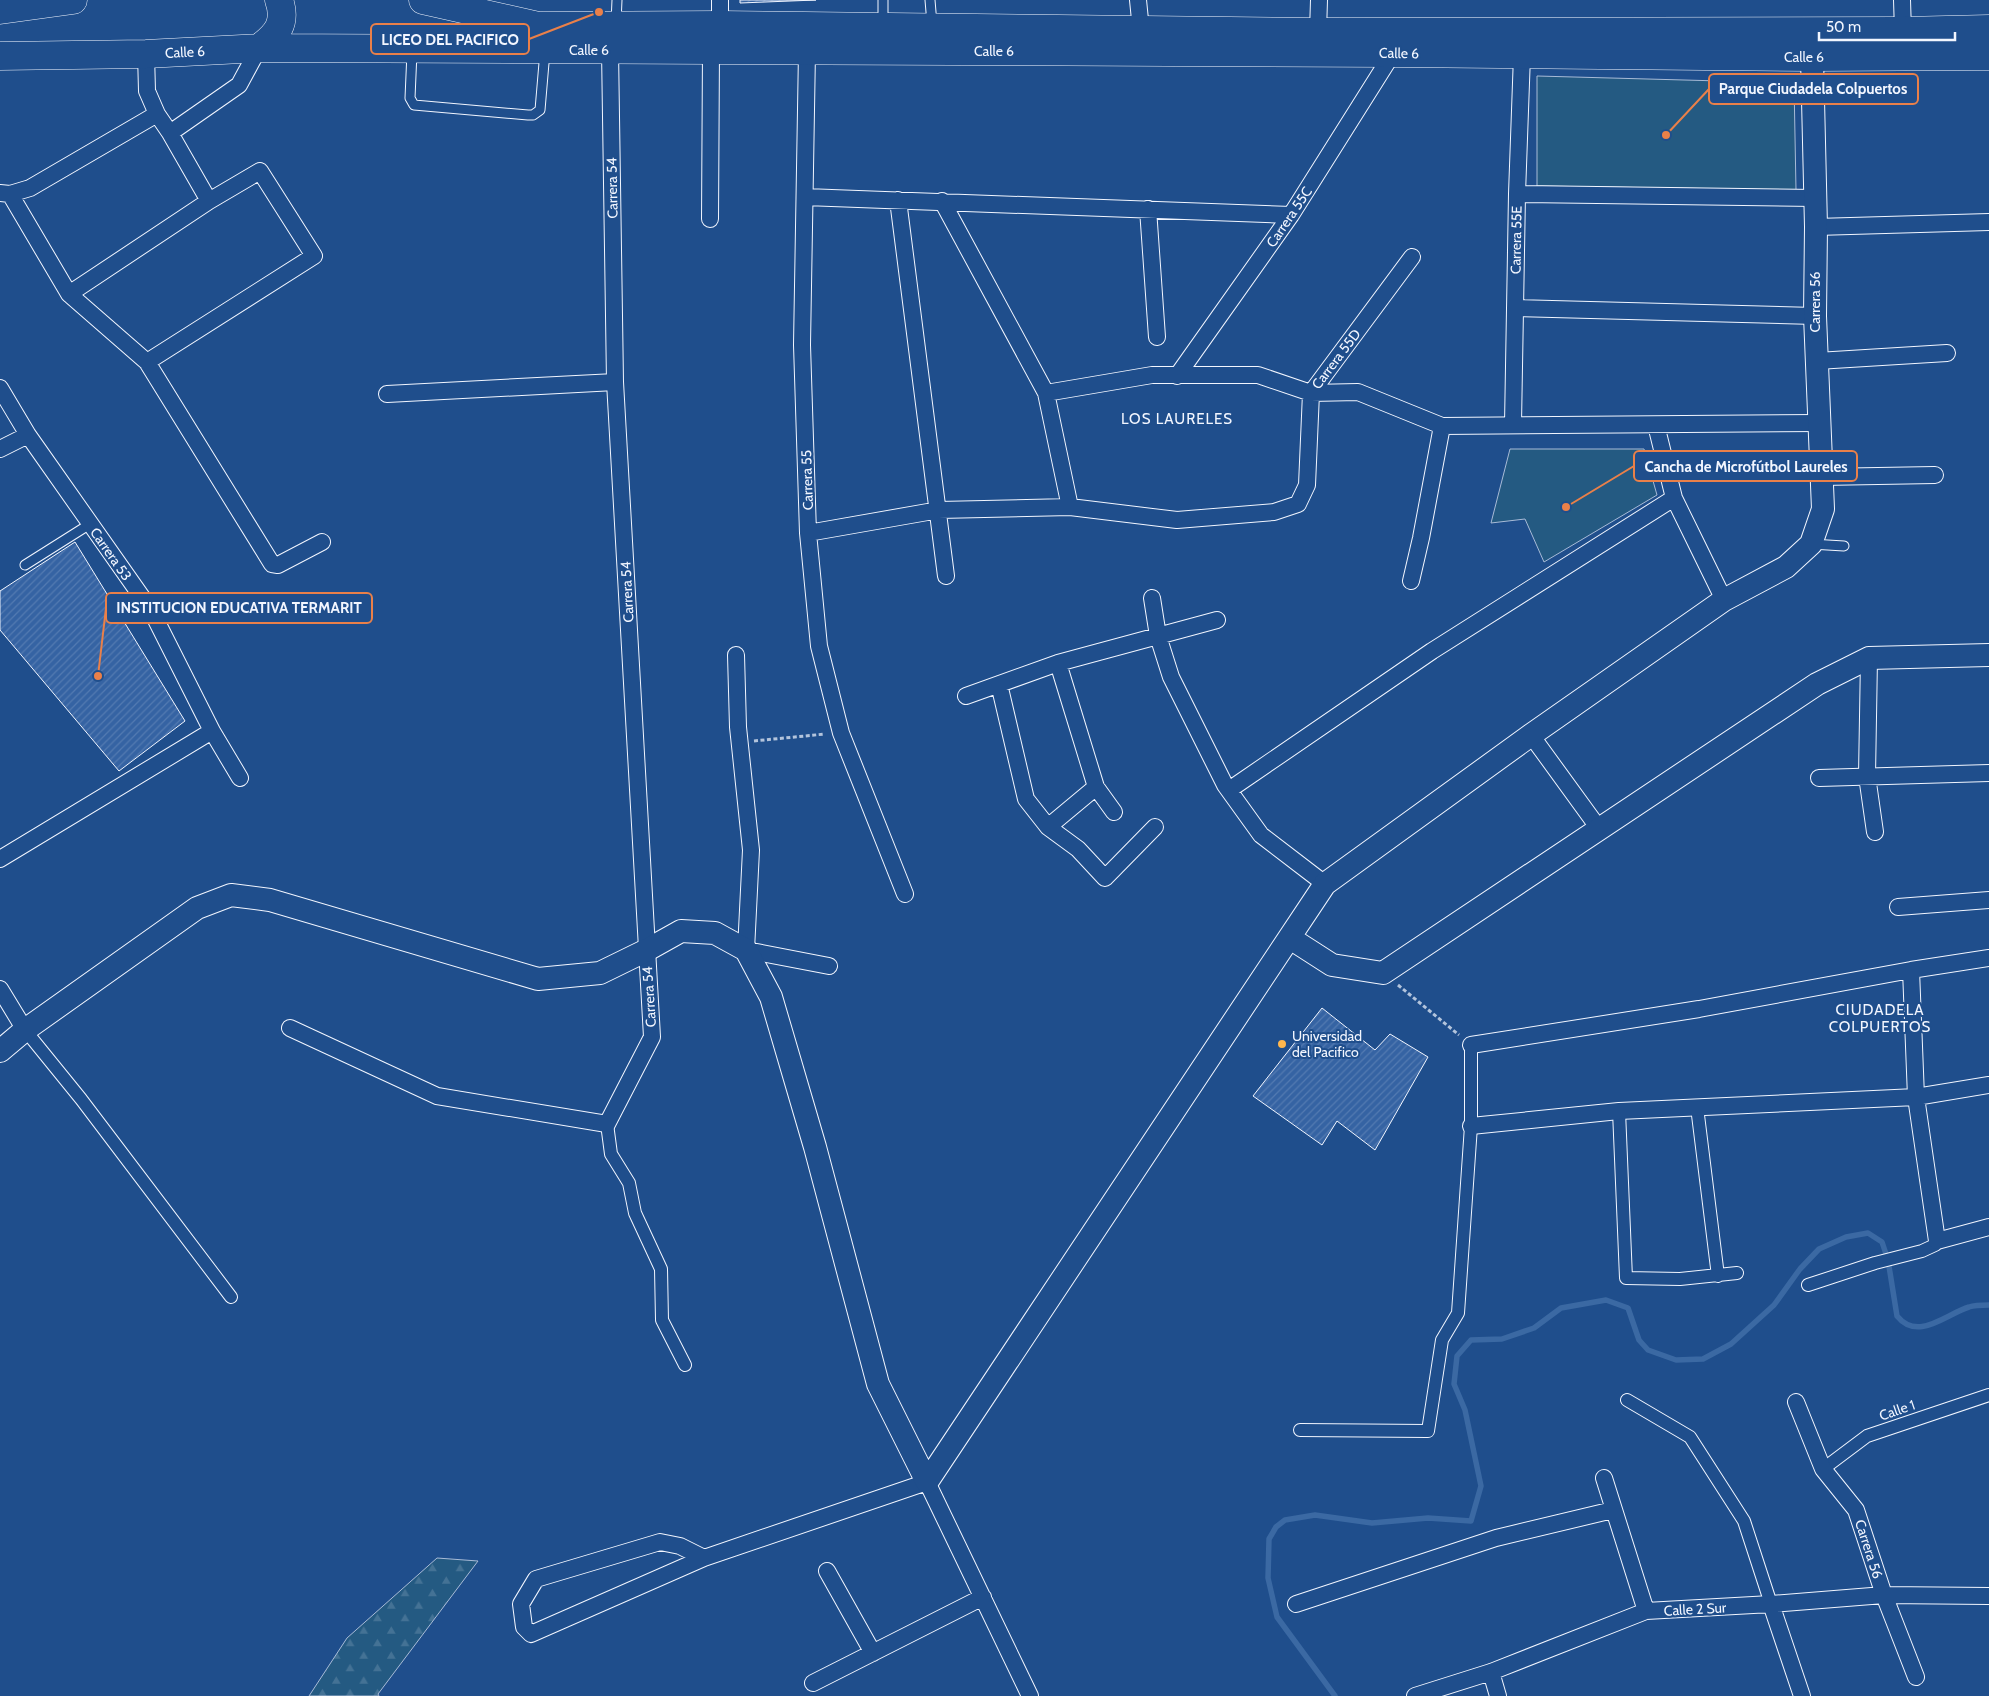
<svg xmlns="http://www.w3.org/2000/svg" width="1989" height="1696" viewBox="0 0 1989 1696" font-family="Cabin,sans-serif">
<style>
.forest{fill:url(#forest-firs);stroke:#a8bbd7}
.green{fill:#245a82;stroke:#a8bbd7}
.lines{fill:none;stroke-linecap:round;stroke-linejoin:round}
.stream{stroke:#3b69a3;stroke-width:5.5}
.building{fill:url(#building-hatch);stroke:#f2f6ff}
.service-casing{stroke:#f2f6ff;stroke-width:11}
.pedestrian-casing{stroke:#f2f6ff;stroke-width:14}
.minor-casing{stroke:#f2f6ff;stroke-width:18}
.secondary-casing{stroke:#f2f6ff;stroke-width:24}
.trunk-casing{stroke:#f2f6ff;stroke-width:29}
.path{stroke:#b3c4dc;stroke-width:3;stroke-dasharray:4 2.5;stroke-linecap:butt}
.service{stroke:#1f4e8c;stroke-width:9}
.pedestrian{stroke:#1f4e8c;stroke-width:12}
.minor{stroke:#1f4e8c;stroke-width:16}
.secondary{stroke:#1f4e8c;stroke-width:22}
.trunk{stroke:#1f4e8c;stroke-width:28}
.poi-dot{fill:#ffb74d;stroke:#1f4e8c;stroke-width:2}
.labels{text-anchor:middle;stroke-width:4;stroke-linejoin:round;paint-order:stroke}
.street-label{font-size:14px;fill:#f2f6ff;stroke:#1f4e8c}
.poi-label{font-size:14px;fill:#f2f6ff;stroke:#1f4e8c;text-anchor:start}
.neighbourhood-label{font-size:15px;letter-spacing:1px;fill:#f2f6ff;stroke:#1f4e8c}
.leader{fill:none;stroke:#ea8049;stroke-width:2}
.callout-dot{fill:#ea8049;stroke:#1f4e8c;stroke-width:2}
.callout{fill:#1f4e8c;stroke:#ea8049;stroke-width:2}
.callout-label{font-size:15px;text-anchor:middle;font-weight:bold;fill:#f2f6ff}
</style>
<defs>
<pattern id="forest-firs" width="22" height="20" patternUnits="userSpaceOnUse" patternTransform="scale(1.25)"><rect width="22" height="20" fill="#245a82"/><path d="M5 1l3.5 6h-7zM16 11l3.5 6h-7z" fill="#447295"/></pattern>
<pattern id="building-hatch" width="6" height="6" patternUnits="userSpaceOnUse" patternTransform="scale(1.25)"><rect width="6" height="6" fill="#3563a3"/><path d="M-1 1l2-2M0 6l6-6M5 7l2-2" fill="none" stroke="#537ab1"/></pattern>
</defs>
<rect width="100%" height="100%" fill="#1f4e8c"/>
<!-- forest -->
<path class="forest" d="M437,1558l41,3 -100,133 1,2h-70l38,-58z"/>
<!-- green -->
<path class="green" d="M1537,76l257,7 2,107 -259,-4z
M1510,449h134l13,46 -113,67 -19,-43 -34,4z"/>
<g class="lines">
<!-- stream -->
<path class="stream" d="M1335,1696l-58,-79 -9,-39 1,-39 7,-12 9,-7 30,-5 57,8 56,-5 43,3 10,-35 -16,-76 -11,-26 3,-28 14,-16 31,-1 32,-11 27,-20 45,-8 22,8 11,32 9,10 28,10 27,-1 28,-15 43,-39 26,-36 19,-20 27,-12 22,-4 14,9 6,18 9,56c21,26 49,-2 72,-9 6,-2 14,-2 20,-2"/>
</g>
<!-- building -->
<path class="building" d="M740,0h76l-76,3z
M75,542l110,179 -66,50 -119,-141v-39z
M1322,1008l53,42 15,-16 38,23 -53,93 -38,-29 -15,24 -69,-49z"/>
<g class="lines">
<defs>
<path id="service" d="M883,0v24
M930,0l2,24
M616,23l1,-23
M412,52l-2,46 4,7 114,10h5l7,-5 5,-59
M1811,544l33,2
M25,565l65,-41"/>
<path id="pedestrian" d="M25,1030l56,69 150,198
M1697,1107l21,169
M1619,1111l7,167 54,1 57,-6
M607,1124l4,30 18,29 6,30 26,56 1,51 23,45
M1808,1285l67,-22 47,-12 13,-6 2,-4
M1627,1400l63,37 54,84 27,83
M1300,1430l128,1 14,-91 16,-27 13,-187v-81
M1823,1469l44,-33 122,-41"/>
<path id="minor" d="M1138,0l3,30
M1902,0l1,31
M720,25v-25
M1318,32l1,-32
M807,51l-5,294 6,188 11,113 22,87 64,161
M146,54l1,37 10,23 13,19 39,68
M170,133l69,-48 20,-37
M0,193l10,1 20,-6 127,-74
M10,194l59,100 78,68 125,202 6,1 44,-23
M1517,194l298,4
M805,197l486,18
M898,200l48,376
M942,201l104,192 24,114
M1148,209l9,128
M710,219l1,-169
M1816,227l173,-5
M69,294l140,-93 51,-30 54,85 -167,106
M1515,308l300,8
M1817,361l130,-8
M1177,376l114,-161 102,-162
M0,388l28,47 123,175 61,121 28,47
M1046,393l106,-18h106l53,18 47,-1 84,34 377,-3
M387,394l228,-12
M1513,424l4,-230 5,-139
M1656,425l18,73 50,102
M0,449l28,-14
M1821,477l114,-2
M808,533l131,-23 131,-3 107,13 97,-8 24,-8 9,-19 4,-92 101,-136
M1411,581l10,-43 21,-112
M1152,598l6,38 13,41 54,108 36,50 64,49
M736,655l2,72 13,123 -5,100 83,16
M1869,658l-2,118 8,56
M1058,663l38,124 18,25
M999,684l27,115 22,28 30,22 27,29 50,-51
M966,696l92,-33 159,-43
M1531,735l69,95
M1819,778l170,-5
M1229,790l203,-139 242,-153
M1048,827l48,-40
M0,859l212,-128
M1898,907l91,-7
M1911,970l5,127 21,144 52,-14
M0,989l25,41
M290,1028l147,68 170,28 45,-87 -37,-655 -5,-332
M1471,1045l228,-36 212,-39 78,-12
M1471,1126l148,-15 297,-14 73,-12
M1796,1402l27,67 33,41 28,85 32,82
M1604,1478l42,133
M704,1558l-24,-12 -20,-4 -124,37 -15,25 3,23 7,7 173,-76 223,-76 103,214
M827,1571l46,82
M1296,1604l200,-66 117,-28
M1771,1604l31,92
M1491,1672l7,24
M813,1683l170,-86
M1415,1696l76,-24 155,-61 125,-7 113,-9 105,1"/>
<path id="secondary" d="M1290,938l42,27 51,8 434,-289 52,-26 120,-3
M0,1051l25,-21 172,-122 34,-13 39,5 268,79 62,-6 47,-23 34,-19 34,2 31,17 25,47 44,150 63,237 49,98 398,-598 206,-149 193,-135 62,-33 25,-23 12,-35 -8,-193 1,-89 -4,-170"/>
<path id="trunk" d="M423,0l115,26 182,-1 598,7 585,-1 86,-2
M0,10l73,-10
M259,48c18,-13 28,-25 20,-48
M0,56l146,-2 113,-6 1134,5 419,4 177,-1"/>
</defs>
<!-- service casing -->
<use href="#service" class="service-casing"/>
<!-- pedestrian casing -->
<use href="#pedestrian" class="pedestrian-casing"/>
<!-- minor casing -->
<use href="#minor" class="minor-casing"/>
<!-- secondary casing -->
<use href="#secondary" class="secondary-casing"/>
<!-- trunk casing -->
<use href="#trunk" class="trunk-casing"/>
<!-- path -->
<path class="path" d="M754,741l71,-7
M1398,985l61,50"/>
<!-- service -->
<use href="#service" class="service"/>
<!-- pedestrian -->
<use href="#pedestrian" class="pedestrian"/>
<!-- minor -->
<use href="#minor" class="minor"/>
<!-- secondary -->
<use href="#secondary" class="secondary"/>
<!-- trunk -->
<use href="#trunk" class="trunk"/>
</g>
<!-- markers -->
<circle class="poi-dot" cx="1282" cy="1044" r="5"/>
<g class="labels">
<!-- street labels -->
<g class="street-label">
<text x="589" y="55">Calle 6</text>
<text x="994" y="56">Calle 6</text>
<text transform="translate(185 52) rotate(-3)" y="5">Calle 6</text>
<text transform="translate(1399 53) rotate(1)" y="5">Calle 6</text>
<text x="1804" y="62">Calle 6</text>
<text transform="translate(612 188) rotate(-91)" y="5">Carrera 54</text>
<text transform="translate(1289 217) rotate(-56)" y="5">Carrera 55C</text>
<text transform="translate(1516 240) rotate(-89)" y="5">Carrera 55E</text>
<text transform="translate(1815 302) rotate(-90)" y="5">Carrera 56</text>
<text transform="translate(1336 359) rotate(-53)" y="5">Carrera 55D</text>
<text transform="translate(807 480) rotate(-92)" y="5">Carrera 55</text>
<text transform="translate(111 554) rotate(55)" y="5">Carrera 53</text>
<text transform="translate(627 592) rotate(-93)" y="5">Carrera 54</text>
<text transform="translate(649 997) rotate(-94)" y="5">Carrera 54</text>
<text transform="translate(1897 1410) rotate(-19)" y="5">Calle 1</text>
<text transform="translate(1869 1549) rotate(72)" y="5">Carrera 56</text>
<text transform="translate(1695 1609) rotate(-3)" y="5">Calle 2 Sur</text>
</g>
<!-- poi labels -->
<g class="poi-label">
<text x="1292" y="1041">Universidad<tspan x="1292" dy="16">del Pacifico</tspan></text>
</g>
<!-- neighbourhood labels -->
<g class="neighbourhood-label">
<text x="1177" y="424">LOS LAURELES</text>
<text x="1880" y="1015">CIUDADELA<tspan x="1880" dy="17">COLPUERTOS</tspan></text>
</g>
</g>
<!-- callouts -->
<path class="leader" d="M599 12L529 39M1666 135L1709 89M1566 507L1634 466M98 676L106 608"/>
<g class="callout-dot">
<circle cx="599" cy="12" r="5"/>
<circle cx="1666" cy="135" r="5"/>
<circle cx="1566" cy="507" r="5"/>
<circle cx="98" cy="676" r="5"/>
</g>
<g class="callout">
<rect x="371" y="24" width="158" height="30" rx="5"/>
<rect x="1709" y="74" width="209" height="30" rx="5"/>
<rect x="1634" y="451" width="223" height="30" rx="5"/>
<rect x="106" y="593" width="266" height="30" rx="5"/>
</g>
<g class="callout-label">
<text x="450" y="45">LICEO DEL PACIFICO</text>
<text x="1813" y="94">Parque Ciudadela Colpuertos</text>
<text x="1746" y="472">Cancha de Microfútbol Laureles</text>
<text x="239" y="613">INSTITUCION EDUCATIVA TERMARIT</text>
</g>
<!-- scale -->
<path d="M1819 32v8h136v-8" fill="none" stroke="#f2f6ff" stroke-width="2.5"/>
<text x="1826" y="32" font-size="15" fill="#f2f6ff" stroke="#1f4e8c" stroke-width="4" paint-order="stroke">50 m</text>
</svg>
